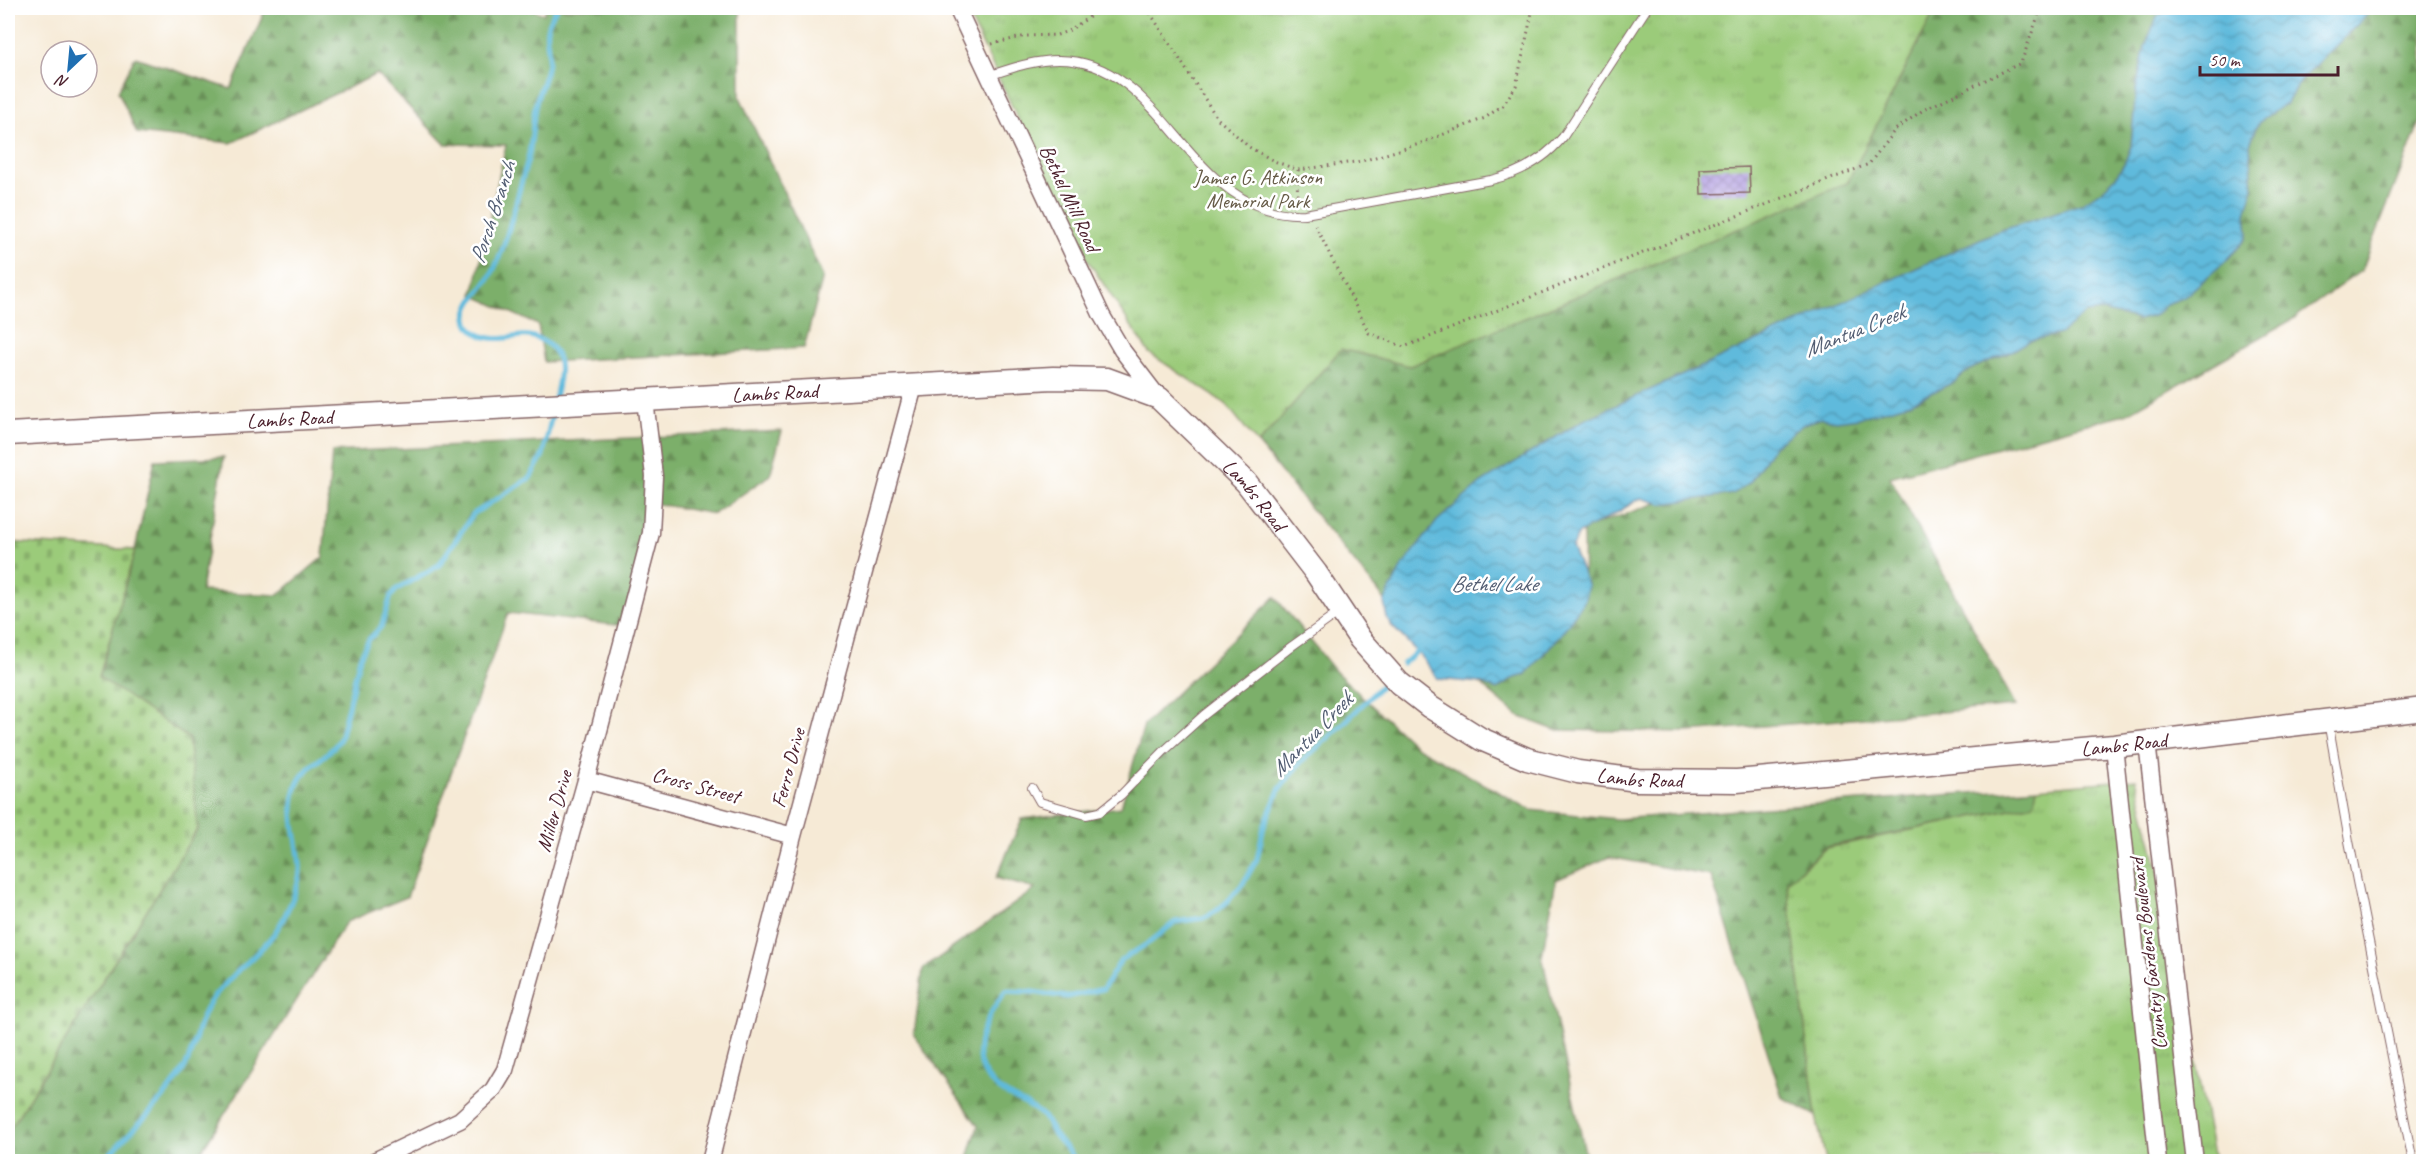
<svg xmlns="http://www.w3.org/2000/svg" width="2431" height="1169" viewBox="0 0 2431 1169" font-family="Caveat,sans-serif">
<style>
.forest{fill:url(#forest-firs);stroke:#63674a;stroke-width:1.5}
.cemetery{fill:url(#cemetery-stones);stroke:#727552;stroke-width:1.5}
.park{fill:url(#park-tufts);stroke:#727552;stroke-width:1.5}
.water{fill:url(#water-waves);stroke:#546c84;stroke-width:1.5}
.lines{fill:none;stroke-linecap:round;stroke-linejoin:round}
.stream{stroke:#5ebadc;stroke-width:5}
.building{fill:url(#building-cross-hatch)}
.lane-casing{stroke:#866667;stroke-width:10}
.street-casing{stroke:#866667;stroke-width:19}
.secondary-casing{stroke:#866667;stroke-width:25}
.path{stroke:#866667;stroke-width:3;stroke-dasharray:1.5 4.5;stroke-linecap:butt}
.lane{stroke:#fff;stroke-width:8}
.street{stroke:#fff;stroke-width:16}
.secondary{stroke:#fff;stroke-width:22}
.labels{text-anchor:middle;stroke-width:5;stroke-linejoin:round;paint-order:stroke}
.park-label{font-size:21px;fill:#665b47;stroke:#fff}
.street-label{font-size:21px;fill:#4a1f2b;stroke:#fff}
.water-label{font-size:22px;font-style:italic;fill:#525d72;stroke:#fff}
</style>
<defs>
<pattern id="forest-firs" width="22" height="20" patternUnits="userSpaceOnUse" patternTransform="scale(1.5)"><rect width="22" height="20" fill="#7caf6a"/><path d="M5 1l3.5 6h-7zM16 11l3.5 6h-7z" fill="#688e57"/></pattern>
<pattern id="cemetery-stones" width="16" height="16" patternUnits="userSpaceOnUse" patternTransform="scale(1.5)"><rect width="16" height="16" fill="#9bcb7a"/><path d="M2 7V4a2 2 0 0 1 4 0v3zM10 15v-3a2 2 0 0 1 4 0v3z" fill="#87ae6a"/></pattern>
<pattern id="park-tufts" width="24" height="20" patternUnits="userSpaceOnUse" patternTransform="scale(1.5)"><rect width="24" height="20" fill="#9bcb7a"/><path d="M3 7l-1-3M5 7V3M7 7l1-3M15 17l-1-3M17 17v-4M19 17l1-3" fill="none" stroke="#87ae6a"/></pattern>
<pattern id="water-waves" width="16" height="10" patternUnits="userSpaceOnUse" patternTransform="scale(1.5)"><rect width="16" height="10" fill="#5ebadc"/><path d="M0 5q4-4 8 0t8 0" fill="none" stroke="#5097b3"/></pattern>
<pattern id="building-cross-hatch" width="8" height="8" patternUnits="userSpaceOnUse" patternTransform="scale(1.5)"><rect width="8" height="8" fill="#ad99e0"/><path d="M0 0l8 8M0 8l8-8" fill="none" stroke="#8f7cb6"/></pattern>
</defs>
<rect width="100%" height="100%" fill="#fff"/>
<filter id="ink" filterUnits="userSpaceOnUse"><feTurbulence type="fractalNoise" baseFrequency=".0167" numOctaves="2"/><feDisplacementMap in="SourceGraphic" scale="12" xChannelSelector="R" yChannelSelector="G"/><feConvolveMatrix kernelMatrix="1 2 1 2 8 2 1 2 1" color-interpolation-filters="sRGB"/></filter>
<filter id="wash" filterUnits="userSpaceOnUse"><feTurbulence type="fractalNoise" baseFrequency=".008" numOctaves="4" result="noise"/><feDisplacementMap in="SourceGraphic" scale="24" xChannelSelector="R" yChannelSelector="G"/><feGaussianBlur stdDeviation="1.35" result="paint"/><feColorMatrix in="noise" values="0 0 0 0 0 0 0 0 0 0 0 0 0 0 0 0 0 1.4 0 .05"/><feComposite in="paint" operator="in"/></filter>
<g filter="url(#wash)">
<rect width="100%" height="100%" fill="#f6ead6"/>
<!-- forest -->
<path class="forest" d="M266,8h262l16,6 2,-6h194v89l83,180 -19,71 -260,14 -6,-37 -65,-30 33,-150 -61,-1 -68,-70 -146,69 -94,-10 -19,-42 17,-34 96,32z
M1936,8h487v106l-61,156 -69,49 -165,94 -238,64 126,229 -328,26 -133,-2 -37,-14 -47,-40 113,-74 -1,-73 176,-62 -177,-46 -197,179 -127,-156 83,-95 69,17 437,-183z
M782,431l-12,44 -56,39 -62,-11 -28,123 -116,-13 -101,284 -61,25 -151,239h-187v-29l190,-304 -10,-90 -89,-60 36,-128 20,-90 69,-3 -23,134 77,4 45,-38 9,-105z
M1275,597l61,75 79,74 116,64 86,9 420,-31 -2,16 -209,43 -39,35 29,234 -34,-19 -71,-221 -102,-19 -53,23 -14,76 45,205h-620l11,-35 -64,-91 9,-66 112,-80 -39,-11 26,-59 99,-12 23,-82z"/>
<!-- cemetery -->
<path class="cemetery" d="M8,542l127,8 -36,127 89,61 10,90 -190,304z"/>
<!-- park -->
<path class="park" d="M965,8h971l-89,175 -437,183 -69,-17 -83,95 -32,-40 -77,-51 -68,-103z
M2136,779l29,118 49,264h-388l-10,-45 -29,-234 39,-34 208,-44 3,-16z"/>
<!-- water -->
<path class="water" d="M2172,8h202l-74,73 -13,22 -23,15 -8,9 -6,18 3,43 -7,26 2,19 -2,6 -19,21 -44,38 -17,6 -10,11 -17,5 -37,-9 -16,2 -26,21 -31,7 -15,9 -45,20 -15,12 -44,21 -51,15 -23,3 -14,-3 -18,6 -30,22 -24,36 -17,12 -71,10 -21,-6 -28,17 -34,18 -7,14 16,39 -4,16 -23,32 -36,41 -13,4 -15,11 -17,-7 -42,-4 -20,-26 -27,-28 -4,-6 -3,-17 17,-34 36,-47 44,-38 101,-62 411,-188 88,-29 21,-14 13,-12 10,-16 6,-16 5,-57 9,-43 12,-29z"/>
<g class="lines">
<!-- stream -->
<path class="stream" d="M555,398c5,-21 11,-44 -12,-57 -6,-3 -15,-6 -22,-5 -16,2 -29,6 -44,-3 -5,-3 -9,-8 -10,-15 -1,-15 17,-29 24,-43 16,-29 25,-76 35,-109 6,-18 6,-39 9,-58 2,-14 9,-26 12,-40 6,-27 -10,-32 10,-60
M1403,664l18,-16
M103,1162c25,-30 66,-64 83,-97 10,-20 11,-44 24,-63 22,-32 61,-53 76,-89 7,-14 15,-32 14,-48 -2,-26 -13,-54 -3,-80 9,-22 32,-27 43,-46l20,-82 9,-18 12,-12 10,-31 6,-7 42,-24 34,-51 57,-36 13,-23 10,-45
M1077,1162c-7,-11 -17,-19 -24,-29 -4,-6 -7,-14 -12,-19 -11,-9 -24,-13 -36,-21 -44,-27 -25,-69 1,-102l26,1 35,5 36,-8 18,-29 29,-18 25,-20 28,-4 12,-6 13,-11 16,-19 13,-23 7,-33 15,-36 20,-26 40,-36 45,-45"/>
</g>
<g id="blocks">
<!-- building -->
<path class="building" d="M1749,167l1,26 -49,1 -1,-25z"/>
</g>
</g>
<g filter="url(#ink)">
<use href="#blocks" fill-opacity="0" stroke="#866667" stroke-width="1.5"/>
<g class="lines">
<defs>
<path id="lane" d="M988,76c24,-8 46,-16 71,-16 108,0 131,160 246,154l186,-34c29,-7 53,-20 72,-43l84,-129
M2328,721l21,120 64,321
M1032,788l8,14 46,13 14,-3 21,-17 43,-44 40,-36 88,-69 49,-35"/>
<path id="street" d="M957,8l145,308 20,34 36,47
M2147,742l48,420
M2114,746l44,416
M586,780l207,56
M372,1162l88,-42 33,-30 12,-20 81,-290 65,-247 3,-57 -9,-76
M710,1162l83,-326 121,-450"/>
<g id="secondary">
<path id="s1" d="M8,434l1045,-56 54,1 52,19 87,84 70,91 44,66 39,44 31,24 51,32 46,20 51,13 59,8 100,1 377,-35 310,-37"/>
</g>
</defs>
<!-- lane casing -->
<use href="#lane" class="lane-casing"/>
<!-- street casing -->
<use href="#street" class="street-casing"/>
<!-- secondary casing -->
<use href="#secondary" class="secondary-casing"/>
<!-- path -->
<path class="path" d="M1147,8l70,110 32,29 25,14 24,9 64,-9 54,-16 69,-27 18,-13 13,-19 17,-78
M992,44l34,-8 31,-1 11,-4 35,-23
M1297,201l1,-31
M1315,225l54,108 35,14 465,-183 26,-34 28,-20 98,-47 20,-55"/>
<!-- lane -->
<use href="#lane" class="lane"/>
<!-- street -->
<use href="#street" class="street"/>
<!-- secondary -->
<use href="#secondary" class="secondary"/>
</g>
</g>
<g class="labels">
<!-- park labels -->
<g class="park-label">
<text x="1258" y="184">James G. Atkinson<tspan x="1258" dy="24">Memorial Park</tspan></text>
</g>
<!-- street labels -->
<g class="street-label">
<text transform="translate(1070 198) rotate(65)" y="7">Bethel Mill Road</text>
<text dy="7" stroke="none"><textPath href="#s1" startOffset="768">Lambs Road</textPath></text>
<text dy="7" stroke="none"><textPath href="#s1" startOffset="282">Lambs Road</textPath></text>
<text dy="7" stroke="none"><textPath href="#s1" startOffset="1292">Lambs Road</textPath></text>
<text dy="7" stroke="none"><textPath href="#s1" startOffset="2280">Lambs Road</textPath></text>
<text transform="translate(788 768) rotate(-75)" y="7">Ferro Drive</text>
<text dy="7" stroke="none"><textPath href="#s1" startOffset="1794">Lambs Road</textPath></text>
<text transform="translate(696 785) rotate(15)" y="7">Cross Street</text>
<text transform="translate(554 811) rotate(-74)" y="7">Miller Drive</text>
<text transform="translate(2148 954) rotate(-97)" y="7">Country Gardens Boulevard</text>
</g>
<!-- water labels -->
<g class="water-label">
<text transform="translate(492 212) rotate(-72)" y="8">Porch Branch</text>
<text transform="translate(1854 330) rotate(-22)" y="8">Mantua Creek</text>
<text x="1494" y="591">Bethel Lake</text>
<text transform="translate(1311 734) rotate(-46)" y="8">Mantua Creek</text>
</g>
</g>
<!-- margin -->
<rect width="2431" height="1169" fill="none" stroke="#fff" stroke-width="30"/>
<!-- north arrow -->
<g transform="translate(69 69) rotate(206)"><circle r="28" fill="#ffffff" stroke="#b7a5aa" stroke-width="1.5"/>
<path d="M0-4.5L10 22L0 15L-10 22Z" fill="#1f6fb2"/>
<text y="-9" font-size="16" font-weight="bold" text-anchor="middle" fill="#4a1f2b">N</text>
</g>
<!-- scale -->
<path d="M2200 66v9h138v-9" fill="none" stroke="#4a1f2b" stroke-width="3"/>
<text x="2209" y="66" font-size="18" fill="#4a1f2b" stroke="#ffffff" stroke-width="4.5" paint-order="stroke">50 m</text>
</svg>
